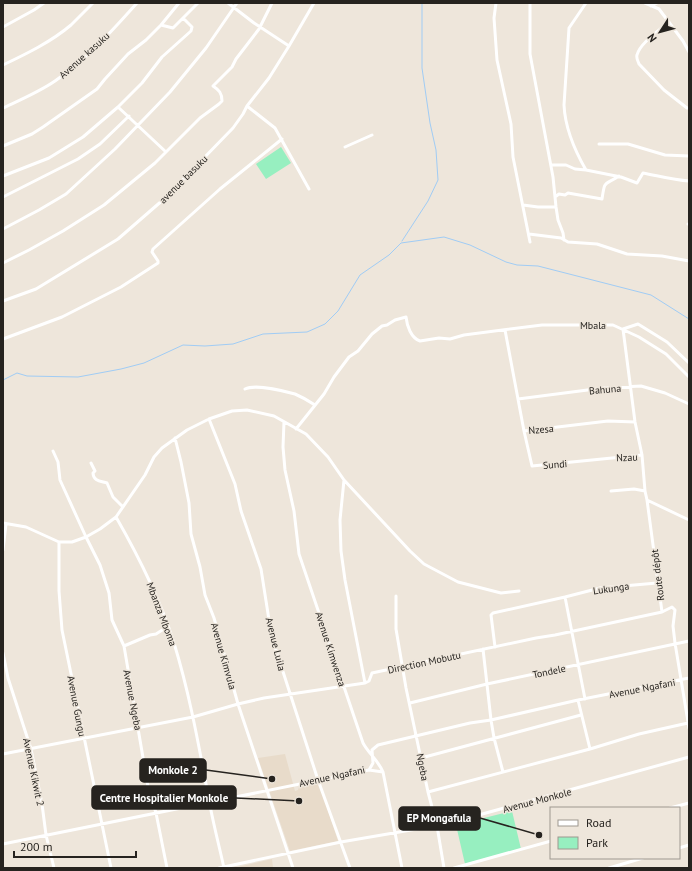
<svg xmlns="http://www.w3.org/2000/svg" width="692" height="871" viewBox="0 0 692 871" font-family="'PT Sans',sans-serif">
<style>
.built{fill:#e8dbca}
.green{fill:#97efc0}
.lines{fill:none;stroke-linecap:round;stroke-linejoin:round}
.stream{stroke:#a0ccf5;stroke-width:1}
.minor{stroke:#fff;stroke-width:3}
.labels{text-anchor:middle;stroke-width:3;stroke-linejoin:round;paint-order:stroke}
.street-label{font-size:10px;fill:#26231f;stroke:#eee6db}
.leader{fill:none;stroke:#26231f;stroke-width:1.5}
.callout-dot{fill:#26231f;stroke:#eee6db;stroke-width:1.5}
.callout{fill:#26231f;stroke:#26231f;stroke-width:1.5}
.callout-label{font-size:11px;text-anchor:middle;font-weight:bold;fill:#fff}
</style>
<rect width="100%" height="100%" fill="#eee6db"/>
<!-- built -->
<path class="built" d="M285,754l10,37 3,-1 1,-3 20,-4 19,58 -48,10 -32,-93z
M272,859l1,9h-39z"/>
<!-- green -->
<path class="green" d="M281,147l10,16 -25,16 -10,-15z
M512,811l9,38 -56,15 -9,-39z"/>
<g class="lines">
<!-- stream -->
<path class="stream" d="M402,241l26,-40 10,-21 -2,-30 -6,-27 -8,-55v-65
M3,380l14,-7 10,3 51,1 43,-8 23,-6 39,-18 22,1 28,-2 30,-10 44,-2 18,-8 13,-13 22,-36 29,-20 12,-12 43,-6 26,8 36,17 11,3 21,1 113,29 38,24"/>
<!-- minor -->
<path class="minor" d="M228,3l26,20 35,23
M496,3l-2,15 3,42 14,64 2,33 17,85
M530,3v51l23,123 3,30 2,13 5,13 1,7
M586,3l-17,25 -5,77c1,22 11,46 22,65
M645,3l14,6 24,32 6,11
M651,6l6,-3
M669,22c-9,8 -29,21 -32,33 -1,3 1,6 2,9l25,26 23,18h2
M161,25l12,3 25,-25
M3,27l31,-17 10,-7
M3,65c23,-11 48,-23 68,-40 7,-7 15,-15 22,-22
M247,106l28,22 34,61
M118,107l48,45
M3,108c17,-8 36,-16 52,-27 31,-21 57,-50 82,-78
M599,144h29l37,11 24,1
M3,146l29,-12 11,-7 54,-38 8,-10 23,-25 18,-14 15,-15 18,-22
M345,147l27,-12
M551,165h15l9,4 11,1 35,7 16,6 6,-10c16,3 30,7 46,8
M3,176l46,-18 34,-21 35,-30 24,-24 20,-26 29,-26 1,-4 -9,-9
M3,197l75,-38 22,-15 29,-28
M555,197l4,-3 6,1 3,-2 34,6c3,-20 2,-13 17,-23
M523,205l15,2h18
M688,224h1
M3,229l36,-19 27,-16 49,-45 55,-57 36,-44 31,-45
M529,234l32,4 7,4 29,2 30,10 35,2 27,5
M3,263l26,-13 34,-19 41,-26 51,-42 45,-45 19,-14 3,-3c0,-8 -3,-11 -9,-15l19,-19 4,-8 23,-30 13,-26
M3,301l33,-12 82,-50 46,-40 69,-71 10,-14 4,-8 22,-28 20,-32 25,-43
M623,329l12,93 7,33
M623,329l15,-5 29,18 22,21
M505,330l19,101 84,-10 27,1
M3,339l59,-22 59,-30 37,-24v-2l-6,-9 1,-3 67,-60 62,-50
M245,389c10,-5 39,2 50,5 7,3 14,7 20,11
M518,399l85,-11 38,-2 24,7 24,11
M209,419l26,65 6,27 20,58 8,51 7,30 42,130 32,88
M284,422l-1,25 2,23 9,41 5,43 64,189c6,11 15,17 20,29l19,96
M296,429l28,-35 10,-17 15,-20 9,-6 14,-17 10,-8 5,-1 8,-5 11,-3c1,9 5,21 14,24l19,-3 11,1 14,-4 78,-10h71l26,12 27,17 23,23
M524,431l8,35 110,-11 3,36 2,9 42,20
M175,438l6,24 8,41 2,31 9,33 5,28 9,23 24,86 55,164
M53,451l5,11 2,18 26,57 14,28 9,28 3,27 12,26 24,141 8,26 11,55
M91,463l4,8 -2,2c0,8 8,8 14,10l6,14 10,10
M344,480l-4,40 1,31 4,29 20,103
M611,491l23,-2 11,2
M647,500l15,112 10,-5 3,3 -2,16 2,17 14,85
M116,517c23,40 44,82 58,126 16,52 25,104 35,157 4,23 10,45 15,68
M3,523l23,4 33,15h13l14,-5 14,-8 16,-12 29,-42 9,-18 8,-9 25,-18 22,-11 23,-8 15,-1 27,6 32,18 22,23 16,23 66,71 14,13 34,18 43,11 18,-2
M59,542v49l3,39 49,238
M3,550l3,-26
M396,596v33l10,59 22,104 9,34 7,42
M565,597l35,-9 57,-5
M124,646l26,-11 6,-1 11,-7
M495,647l-4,-32 2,-2 72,-16 20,102
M483,649l8,71 3,18 9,34
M3,653l5,25 23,71 11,55 4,31 8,33
M578,700l12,49
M410,703l77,-19 202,-43
M3,754l190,-37 45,-13 26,-6 101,-15 4,-2 3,-8 164,-35 19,-3 107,-23
M421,758l160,-43
M369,770l14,2
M428,792l162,-43 49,-15 49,-11
M670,808l19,-5
M3,844l366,-74 4,-7 -1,-13 6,-5 92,-22 21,-3 87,-20 111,-22
M679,848l10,-3
M219,868l122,-26 105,-18 243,-67
M454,868l97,-27
M609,868l34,-10"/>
</g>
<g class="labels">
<!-- street labels -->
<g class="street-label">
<text transform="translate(84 55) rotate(-42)" y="4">Avenue kasuku</text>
<text transform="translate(183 179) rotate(-45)" y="4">avenue basuku</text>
<text x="593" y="329">Mbala</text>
<text transform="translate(605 389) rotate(-5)" y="4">Bahuna</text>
<text transform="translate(541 429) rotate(-5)" y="4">Nzesa</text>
<text transform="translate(627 457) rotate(-2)" y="4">Nzau</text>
<text transform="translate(555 464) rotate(-5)" y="4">Sundi</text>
<text transform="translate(657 575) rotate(-97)" y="4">Route dépôt</text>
<text transform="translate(611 588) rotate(-8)" y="4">Lukunga</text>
<text transform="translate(162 614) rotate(69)" y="4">Mbanza Mboma</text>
<text transform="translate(276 644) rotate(76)" y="4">Avenue Luila</text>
<text transform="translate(331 649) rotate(72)" y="4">Avenue Kimwenza</text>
<text transform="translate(224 656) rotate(74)" y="4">Avenue Kimvula</text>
<text transform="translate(424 662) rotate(-12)" y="4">Direction Mobutu</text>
<text transform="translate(549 671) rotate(-12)" y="4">Tondele</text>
<text transform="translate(642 688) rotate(-11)" y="4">Avenue Ngafani</text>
<text transform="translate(133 700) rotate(79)" y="4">Avenue Ngeba</text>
<text transform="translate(77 706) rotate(79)" y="4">Avenue Gungu</text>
<text transform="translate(423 767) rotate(79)" y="4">Ngeba</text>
<text transform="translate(34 772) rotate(78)" y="4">Avenue Kikwit 2</text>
<text transform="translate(332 776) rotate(-12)" y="4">Avenue Ngafani</text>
<text transform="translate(537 800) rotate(-15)" y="4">Avenue Monkole</text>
</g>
</g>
<!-- callouts -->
<path class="leader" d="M272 779L206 770M299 801L236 798M539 835L480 818"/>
<g class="callout-dot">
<circle cx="272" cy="779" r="4"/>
<circle cx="299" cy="801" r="4"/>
<circle cx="539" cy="835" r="4"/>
</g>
<g class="callout">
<rect x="140" y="759" width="66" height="23" rx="4"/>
<rect x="92" y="786" width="144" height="23" rx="4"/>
<rect x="399" y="807" width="81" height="23" rx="4"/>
</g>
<g class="callout-label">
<text x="173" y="774">Monkole 2</text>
<text x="164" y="802">Centre Hospitalier Monkole</text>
<text x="439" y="822">EP Mongafula</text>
</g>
<!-- border -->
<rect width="692" height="871" fill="none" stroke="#26231f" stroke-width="8"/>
<!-- legend -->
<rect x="550" y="807" width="130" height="52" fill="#eee6db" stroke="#9e9890"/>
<rect x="558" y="820" width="20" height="6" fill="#ffffff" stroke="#9e9890"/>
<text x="586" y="827" font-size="12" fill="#26231f">Road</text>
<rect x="558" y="837" width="20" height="12" fill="#97efc0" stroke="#9e9890"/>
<text x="586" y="847" font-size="12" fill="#26231f">Park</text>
<!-- north arrow -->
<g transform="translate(660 32) rotate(234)" stroke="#eee6db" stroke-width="3" paint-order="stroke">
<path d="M0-3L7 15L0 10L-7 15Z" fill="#26231f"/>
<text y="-6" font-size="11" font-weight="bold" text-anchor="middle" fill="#26231f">N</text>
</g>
<!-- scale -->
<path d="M14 851v6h122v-6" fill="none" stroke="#26231f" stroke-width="2"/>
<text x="20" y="851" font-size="12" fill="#26231f" stroke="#eee6db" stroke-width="3" paint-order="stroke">200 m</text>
</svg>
